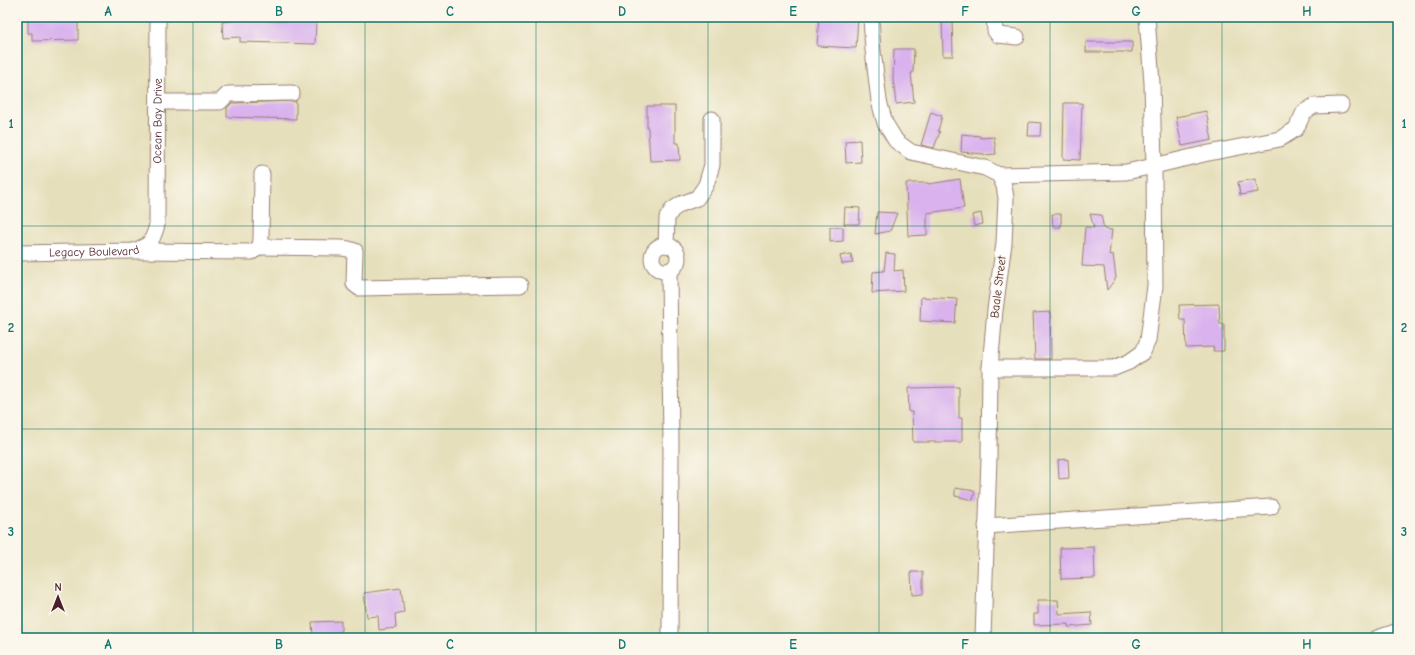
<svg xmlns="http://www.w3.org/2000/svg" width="1415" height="655" viewBox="0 0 1415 655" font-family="'Comic Neue',sans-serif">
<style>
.building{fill:#d9b2ee}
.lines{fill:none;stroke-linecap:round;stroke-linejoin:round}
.minor-casing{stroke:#987f73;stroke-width:17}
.minor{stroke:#fff;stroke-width:15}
.grid{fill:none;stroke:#0f766e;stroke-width:1;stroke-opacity:0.55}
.labels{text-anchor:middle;stroke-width:3;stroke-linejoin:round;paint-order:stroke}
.street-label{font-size:12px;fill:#4a1f2b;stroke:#fbf7ec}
.neatline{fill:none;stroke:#0f766e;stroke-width:1.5}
.grid-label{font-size:13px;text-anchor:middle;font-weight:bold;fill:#0f766e}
</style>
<rect width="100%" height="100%" fill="#fbf7ec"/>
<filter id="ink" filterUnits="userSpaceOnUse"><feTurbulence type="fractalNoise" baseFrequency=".025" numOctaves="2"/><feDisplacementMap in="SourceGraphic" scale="8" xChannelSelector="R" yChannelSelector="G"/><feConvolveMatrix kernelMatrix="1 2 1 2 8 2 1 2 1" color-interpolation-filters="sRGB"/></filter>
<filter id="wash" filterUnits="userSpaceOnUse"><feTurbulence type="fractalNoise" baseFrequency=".012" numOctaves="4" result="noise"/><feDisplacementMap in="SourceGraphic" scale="16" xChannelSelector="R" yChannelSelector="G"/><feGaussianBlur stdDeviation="0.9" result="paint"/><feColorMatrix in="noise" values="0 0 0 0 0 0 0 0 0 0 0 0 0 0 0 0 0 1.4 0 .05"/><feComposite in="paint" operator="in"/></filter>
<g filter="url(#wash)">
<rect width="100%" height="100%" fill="#e6dfbb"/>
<g id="blocks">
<!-- building -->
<path class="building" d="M28,17h50v23l-46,1v-8h-4z
M819,17h39l-2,31 -39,-2z
M942,17h10l1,39h-10z
M240,20l76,2 -1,22 -75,-2v-5l-17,1 -1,-16z
M1086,42h46v10h-46z
M894,49h20l-1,24h-2l3,29 -18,2 -3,-25z
M296,101v18l-69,-2v-9l5,-5z
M1064,103h18l-2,57 -17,-1z
M647,106h28v37h4l1,17 -30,1 -2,-33h-1z
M1206,111l6,29 -30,6 -6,-29z
M931,112l11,4 -4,15 2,1 -6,16 -13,-3z
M1029,122l12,1 -1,13h-12z
M962,134l18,2v2l14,-1 2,17 -12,1v-1l-23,-2z
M860,140l1,22 -15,1 -1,-22z
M960,179l4,29 -37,5v22l-19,1 -2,-53h22l1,1z
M1255,179l3,13 -18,3 -2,-13z
M845,207l15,1 -1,16h-15z
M877,212l20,1 -7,18 -15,3z
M981,213l2,11 -9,2 -2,-11z
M1052,214h9v13h-8z
M1090,214l11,1 3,14 8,1 -3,25 4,-1 3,24 -9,12 -3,-23 -22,-1 3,-39 9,1z
M830,227h13v14l-13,1z
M886,253l9,1 -1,17 9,-1 1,21 -32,2 1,-21 11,-1z
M851,254l2,9 -11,1 -2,-8z
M921,297l36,2 -2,24 -35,-2z
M1219,304l1,20h4v27h-11l1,-4 -28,1 -1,-28h-5l-1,-15z
M1050,312l1,47h-16l-2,-46z
M959,387v31h3v24h-49l-1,-30h-3l-1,-24z
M1068,459l1,19 -10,1 -1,-19z
M955,488l20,3 -2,9 -18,-4z
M1094,547l1,31 -34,1 -1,-31z
M911,572h12v22l-11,1z
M401,588l3,24 -9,2 1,14 -17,2 -1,-14 -11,1 -3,-24z
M1038,600h20l1,14 32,-2 1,13 -24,2v-3l-34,1v-11h4z
M341,621v17h-28l-1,-16z"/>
</g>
</g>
<g filter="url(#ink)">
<use href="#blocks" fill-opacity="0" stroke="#987f73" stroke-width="1"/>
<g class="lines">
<defs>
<g id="minor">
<path d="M871,17l2,33 6,51 6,22 11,18 15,11 74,16 14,7 5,11 2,12 -2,45 -9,67 -5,58 -1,90 -6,180"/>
<path d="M994,17l1,14 3,4 19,2"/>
<path d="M158,102h62l8,-8 64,-1"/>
<path d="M999,175l127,-3 28,-6 50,-12 76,-15 16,-10 8,-17 10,-6 27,-1"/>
<path d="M666,245l1,-27 5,-8 9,-6 16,-6 9,-13 6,-20v-46"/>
<circle cx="665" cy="258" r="13"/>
<path d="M260,247l81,1 8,1 6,2 -1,33 5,4 161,-3"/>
<path d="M136,251l116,1 8,-5 1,-8 1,-65"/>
<path id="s1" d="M17,253l116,-2c17,-6 19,-8 24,-26l1,-208"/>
<path d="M669,271l2,172 -1,195"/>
<path d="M990,368h124l15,-6 14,-10 5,-12 7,-54 -1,-120 -2,-83 -5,-66"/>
<path d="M986,526l285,-19"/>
<path d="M1377,638l21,-7"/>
</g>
</defs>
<!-- minor casing -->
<use href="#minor" class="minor-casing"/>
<!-- minor -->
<use href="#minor" class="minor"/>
</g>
</g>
<!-- grid -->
<path class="grid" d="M193,17v621M365,17v621M536,17v621M708,17v621M879,17v621M1050,17v621M1222,17v621M17,226h1381M17,429h1381"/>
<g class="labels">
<!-- street labels -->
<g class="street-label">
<text dy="4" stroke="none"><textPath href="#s1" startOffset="258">Ocean Bay Drive</textPath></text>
<text dy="4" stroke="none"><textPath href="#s1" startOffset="77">Legacy Boulevard</textPath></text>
<text transform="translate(998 287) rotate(-83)" y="4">Baale Street</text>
</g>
</g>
<!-- margin -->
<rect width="1415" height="655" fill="none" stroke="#fbf7ec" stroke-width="44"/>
<!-- north arrow -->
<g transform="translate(58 597)" stroke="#fbf7ec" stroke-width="3" paint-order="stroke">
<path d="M0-3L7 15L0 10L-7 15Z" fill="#4a1f2b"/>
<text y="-6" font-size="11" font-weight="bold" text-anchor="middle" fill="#4a1f2b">N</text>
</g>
<rect x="22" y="22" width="1371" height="611" class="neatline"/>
<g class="grid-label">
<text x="108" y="16">A</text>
<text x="279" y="16">B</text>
<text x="450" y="16">C</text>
<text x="622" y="16">D</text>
<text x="793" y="16">E</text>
<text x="965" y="16">F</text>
<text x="1136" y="16">G</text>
<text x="1307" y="16">H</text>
<text x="11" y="128">1</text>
<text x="1404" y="128">1</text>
<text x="11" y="332">2</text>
<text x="1404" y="332">2</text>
<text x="11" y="536">3</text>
<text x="1404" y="536">3</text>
<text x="108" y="649">A</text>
<text x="279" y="649">B</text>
<text x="450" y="649">C</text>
<text x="622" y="649">D</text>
<text x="793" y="649">E</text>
<text x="965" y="649">F</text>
<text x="1136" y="649">G</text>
<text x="1307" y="649">H</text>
</g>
</svg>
